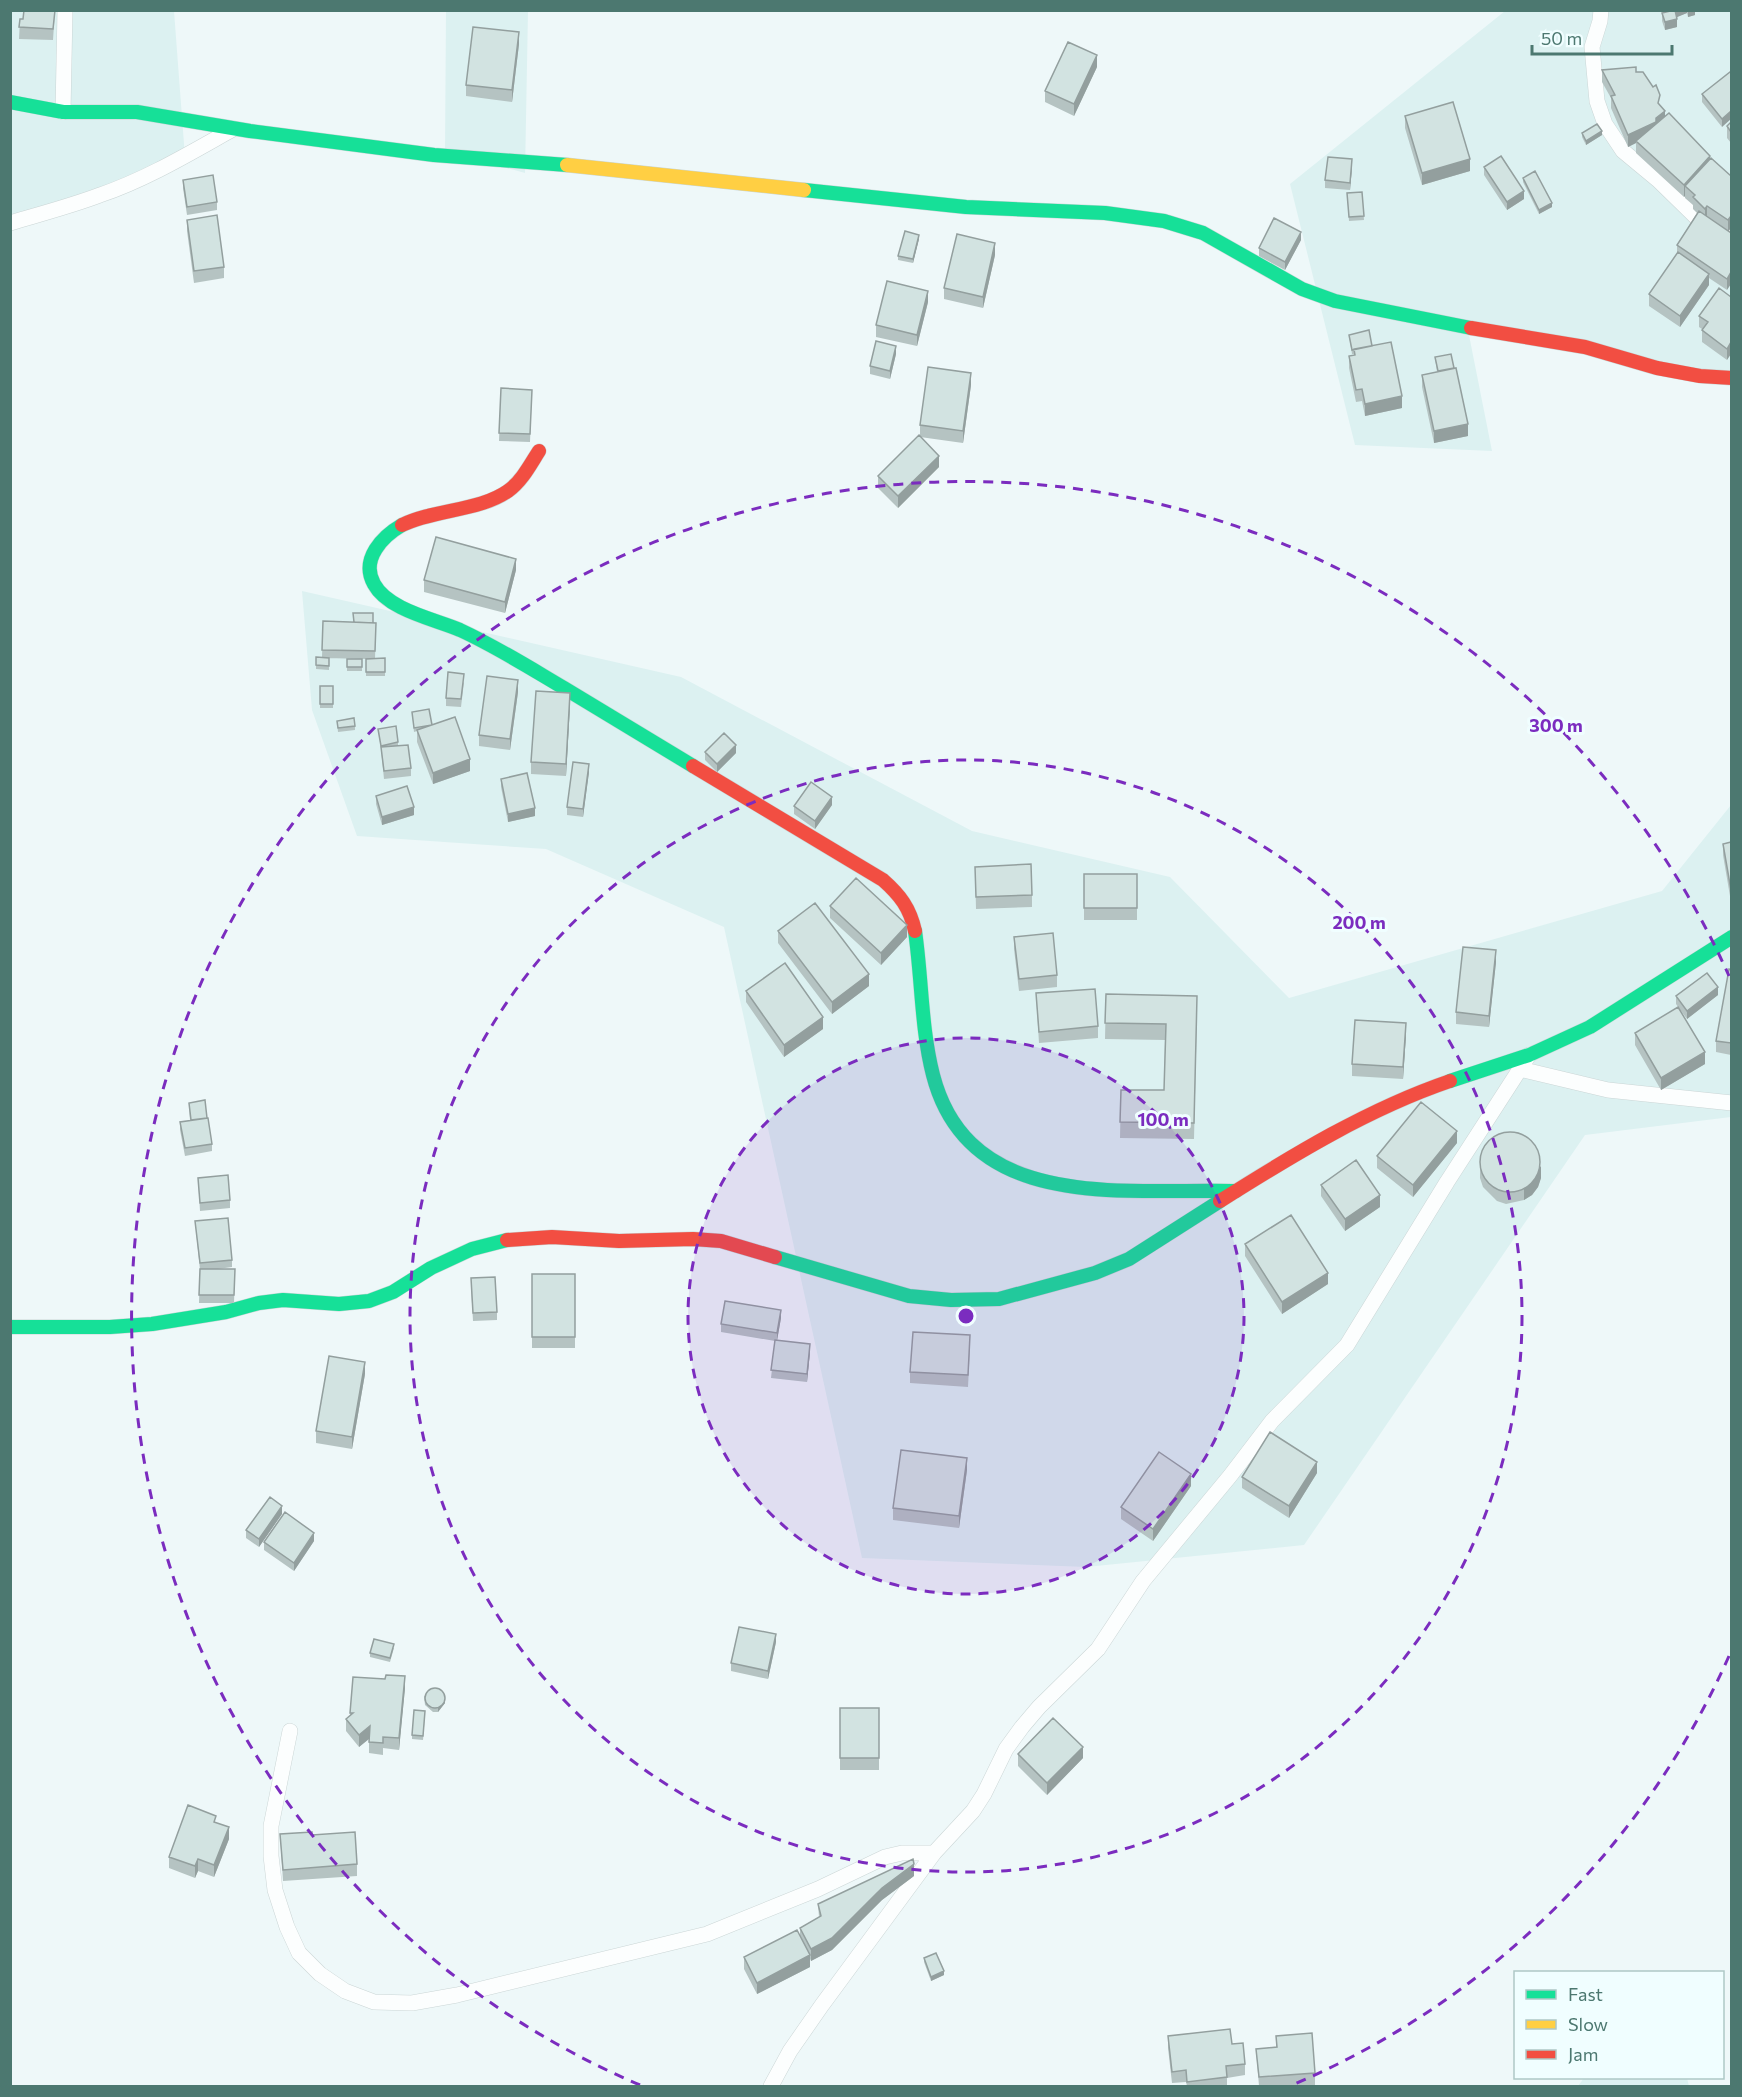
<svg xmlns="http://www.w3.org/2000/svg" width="1742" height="2097" viewBox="0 0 1742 2097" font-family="Commissioner,sans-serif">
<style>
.residential{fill:#dcf1f1}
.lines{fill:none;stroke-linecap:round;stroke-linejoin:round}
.street-casing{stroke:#cbd6d6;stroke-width:16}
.fast-casing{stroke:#c9d6d6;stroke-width:15}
.slow-casing{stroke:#c9d6d6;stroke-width:15}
.jam-casing{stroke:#c9d6d6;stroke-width:15}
.street{stroke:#fcfefe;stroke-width:15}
.fast{stroke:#16e098;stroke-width:14}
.slow{stroke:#ffcf43;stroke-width:14}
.jam{stroke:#f24e42;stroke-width:14}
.wall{fill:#b5c3c2}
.shaded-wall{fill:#939f9e}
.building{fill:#d2e3e1;stroke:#939f9e;stroke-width:1.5}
.ring{fill:none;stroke:#7b2cbf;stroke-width:3;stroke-dasharray:10 8}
.centre{fill:#7b2cbf;stroke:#f0feff;stroke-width:3}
.ring-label{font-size:18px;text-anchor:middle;font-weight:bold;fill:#7b2cbf;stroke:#f0feff;stroke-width:6;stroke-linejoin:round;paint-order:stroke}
</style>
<rect width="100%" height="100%" fill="#eef8f9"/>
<!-- residential -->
<path class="residential" d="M11,11h163l11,146 -174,71z
M446,11h82l-3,162 -80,-22z
M1505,11h226v374l-263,-55 24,121 -137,-6 -65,-261z
M302,591l379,86 291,154 198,46 119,121 373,-107 69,-86v312l-146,18 -281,410 -218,22 -224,-9 -138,-631 -178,-78 -189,-13 -45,-126z
M1584,2078h103l2,8h-111z"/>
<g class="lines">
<defs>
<path id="street" d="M1601,10l-1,11 -8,26 5,54 8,23 18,27 35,29 42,41 32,16
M63,112l2,-102
M10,223c30,-9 61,-17 90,-28 47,-16 90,-42 133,-66
M1520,1069l88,21 124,13
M290,1731l-19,95v30l4,34 12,37 12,26 21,21 25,17 29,11 38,1 45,-8 250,-61 111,-45 67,-32 17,-4h32
M771,2086l19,-35 32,-46 112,-152 39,-42 11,-17 22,-45 16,-22 17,-20 59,-58 45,-68 87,-105 42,-55 75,-76 100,-163 82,-127"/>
<path id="fast" d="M10,102l53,10h74l113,19 184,24 133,10
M804,190l162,17 139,6 59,8 39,12 99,56 33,12 136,27
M402,525c-19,11 -42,34 -28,59 14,26 60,35 86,46 37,17 70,38 104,58 43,26 86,52 129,78
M915,931c7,48 6,97 18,144 36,139 194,113 303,116
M1450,1081l79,-26 61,-28 142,-90
M775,1257l134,39 42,4 48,-1 96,-26 34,-14 91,-58
M10,1327h100l42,-3 74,-12 33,-9 24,-3 56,4 30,-3 24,-9 38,-24 41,-19 35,-9"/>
<path id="slow" d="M567,165l237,25"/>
<path id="jam" d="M1471,328l114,19 72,21 43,8 32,2
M402,525c33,-16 78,-14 106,-34 14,-10 22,-26 31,-40
M693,766l190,114c17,15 27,28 32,51
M1220,1201c73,-46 148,-92 230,-120
M507,1240l45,-3 67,4 74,-2 28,2 54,16"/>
</defs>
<!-- street casing -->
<use href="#street" class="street-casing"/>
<!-- fast casing -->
<use href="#fast" class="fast-casing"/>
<!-- slow casing -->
<use href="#slow" class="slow-casing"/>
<!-- jam casing -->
<use href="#jam" class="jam-casing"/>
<!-- street -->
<use href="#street" class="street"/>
<!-- fast -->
<use href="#fast" class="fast"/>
<!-- slow -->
<use href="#slow" class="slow"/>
<!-- jam -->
<use href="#jam" class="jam"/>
</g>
<!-- wall -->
<path class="wall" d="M55,10l-2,30 -34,-1 1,-20h3z
M1667,10h32l-4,1v4l-7,2 -1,-4 -11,4 1,10 -12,3 -3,-9v-8l6,-1z
M519,44l-7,58 -46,-6v-11z
M1097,67l-23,49 -29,-14v-11z
M1602,70l34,2 24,33 5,11 45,43 21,17 -4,114 -18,-12v7l-29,42 -31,-21v-12l28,-40v-9l20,-32 -4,-4v-4l-8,-7v-2l-1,1 -48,-44v-10l-8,4 -17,-39v-10l-9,-16z
M1731,73l-9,54 -20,-25v-8z
M1405,116l65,55 -48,14 -17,-57z
M1731,122v21l-4,-5v-12z
M1582,133l20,2 -16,10 -4,-8z
M1352,167l-2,23 -25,-2v-8z
M1484,167l40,32 -17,11 -23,-35z
M1523,178l29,29 -13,7 -16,-32z
M183,180l34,22v8l-30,5 -4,-27z
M1362,192l2,28 -15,1 -2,-28z
M187,220l37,47v11l-30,5 -7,-52z
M919,239l-6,24 -15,-3v-4z
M1301,240l-16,30 -26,-14v-8z
M995,255l-12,53 -39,-9v-11z
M1731,297l-4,63 -25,-18v-13l-3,-2v-11z
M928,302l-11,44 -41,-9v-12z
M1349,335l23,11 30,62 -37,8 -3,-15 -6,1 -7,-34v-12l5,-1v-1h-2z
M896,354l-6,25 -20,-5v-8z
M1435,357l33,79 -34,7 -12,-56v-12l15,-3z
M971,385l-8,58 -43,-6 19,30 -41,41 -20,-20v-12l42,-39v-12z
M501,388l31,2 -2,52 -31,-1z
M516,570l-11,43 -81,-21v-12z
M323,621l53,2 -1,36 10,-1v18h-19v-17l-40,-1h3v12l-13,-1v-12h6z
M347,659h15v12h-15z
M464,682l-3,25 -15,-1v-8z
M320,686h13v22h-13z
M518,692l-8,58 -31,-4v-11z
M570,705l-4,71 -35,-2v-12z
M412,712l20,13 38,46 -37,13 -16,-42v-11l-3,1z
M337,721l18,5v4l-17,2z
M378,729l20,13v4l13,22v8l-27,3 -3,-30z
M705,752l31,1 -19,19 -12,-12z
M589,772l-6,45 -16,-2v-8z
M501,779l34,37 -27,6 -7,-35z
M376,796l38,19 -32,10 -6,-21z
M832,805l-17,24 -21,-15v-8z
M1731,842v60l-8,-47v-11z
M975,867l57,28v12l-56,2z
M1084,874h53v46h-53z
M830,906l77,31 -26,28 -51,-47z
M778,931l91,55 -37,28 -54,-71z
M1014,937l43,38v12l-38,4 -5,-42z
M1496,962l-7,65 -33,-3v-12z
M1731,970v85l-15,-3v-11z
M746,991l77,38 -39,28 -38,-55z
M1036,993l62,33v12l-59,5z
M1106,994l91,17 -3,128 -74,-1 1,-48h43l1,-50 -60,-1z
M1718,995l-31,24 -11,-15v-8z
M1635,1033l70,31 -44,26 -26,-45z
M1406,1035l-3,44 -51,-3v-12z
M189,1103l18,15 5,26v7l-27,5 -5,-26v-8l10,-1z
M1457,1143l-44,54 -36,-29v-12z
M1480,1167l61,11 -3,9 -6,8 -8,5 -18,4 -9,-3 -14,-14 -3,-9z
M198,1178l32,22v8l-30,3z
M1321,1185l59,22 -35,24 -24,-35z
M195,1221l37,39v7l-14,2h17l-1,34h-35l1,-33z
M1245,1244l83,40 -46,30 -37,-58z
M532,1274h43v74h-43z
M471,1286l26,26v8l-24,1z
M781,1318l-4,22 33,12 -3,30 -36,-4 4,-37 -54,-9v-8z
M970,1347l-2,40 -58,-4v-11z
M365,1374l-13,75 -36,-6v-12z
M967,1470l-8,58 -66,-8v-12z
M1317,1473l-28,45 -47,-30v-11z
M1191,1486l-38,55 -32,-22v-12z
M282,1514l-23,33 -13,-9v-8z
M314,1541l-20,30 -30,-21v-8z
M776,1642l-8,37 -37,-8v-8z
M394,1648l-4,14 -20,-5v-4z
M353,1677l52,11 -6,62 -16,-2v7l-14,-2v-14l-10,8 -13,-16v-12l4,-3z
M424,1696l21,7 -7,9h-5l-8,-7z
M840,1708h39v62h-39z
M425,1715l-2,25 -11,-1v-4z
M1018,1754l65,4 -36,37 -29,-29z
M216,1823l13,16 -15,38 -16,-6 -3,7 -26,-10v-11z
M280,1834l32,1 45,29v12l-74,5z
M914,1876l-32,24 -50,50 -21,11 -1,-2v8l-53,27 -13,-25v-12l56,-21v-8l19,-11 -1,-13z
M924,1958l20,17 -13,6 -7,-19z
M1168,2036l64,8 13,20v11l-18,3v8h-40l-1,-4 -14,1 -4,-35z
M1276,2036l39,37v12l-23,1h-33l-3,-37 20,-2z"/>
<!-- shaded-wall -->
<path class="shaded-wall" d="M1675,10h12v3l-12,5z
M1688,10h11l-4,1v4l-7,2z
M1677,19v8l-12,3v-8z
M519,32v12l-7,58v-12z
M1097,55v12l-23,49v-12z
M1665,111v11l-29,19v2l-8,4v-12z
M1731,111v8l-9,8v-8z
M1602,131v4l-16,10v-4z
M1710,156v12l-25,18v10l-1,1v-12z
M1352,159v8l-2,23v-7z
M1470,159v12l-48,14v-12z
M1524,191v8l-17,11v-8z
M1552,203v4l-13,7v-4z
M1707,206v12l-2,2v-11z
M1731,216v12l-3,4v-12z
M1301,232v8l-16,30v-8z
M919,235v4l-6,24v-4z
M995,243v12l-12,53v-11z
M1731,272v12l-4,6v-11z
M1709,274v11l-29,42v-11z
M928,291v11l-11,44v-11z
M1731,342v12l-4,6v-11z
M896,346v8l-6,25v-8z
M971,373v12l-8,58v-12z
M1402,396v12l-37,8v-12z
M1468,424v12l-34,7v-12z
M939,456v11l-41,41v-12z
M516,559v11l-11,43v-11z
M518,680v12l-8,58v-11z
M570,693v12l-4,71v-12z
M736,745v8l-19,19v-8z
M470,759v12l-37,13v-11z
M589,764v8l-6,45v-8z
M832,797v8l-17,24v-8z
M414,807v8l-32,10v-8z
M535,808v8l-27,6v-8z
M907,925v12l-26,28v-12z
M1496,950v12l-7,65v-11z
M869,974v12l-37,28v-12z
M1718,987v8l-31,24v-8z
M823,1017v12l-39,28v-12z
M1406,1023v12l-3,44v-12z
M1705,1052v12l-44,26v-12z
M1457,1131v12l-44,54v-12z
M1541,1166v12l-3,9 -6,8 -8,5v-11z
M1380,1195v12l-35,24v-12z
M1328,1273v11l-46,30v-12z
M781,1310v8l-4,23v-8z
M810,1344v8l-3,30v-8z
M365,1362v12l-13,75v-12z
M967,1458v12l-8,58v-12z
M1317,1462v11l-28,45v-12z
M1191,1474v12l-38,55v-12z
M282,1506v8l-23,33v-8z
M314,1533v8l-20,30v-8z
M776,1634v8l-8,37v-8z
M405,1676v12l-6,62v-12z
M445,1700v3l-7,9v-4z
M370,1726v12l-11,9v-12z
M1083,1747v11l-36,37v-12z
M229,1827v12l-15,38v-12z
M198,1859v12l-3,7v-12z
M914,1864v12l-32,24 -50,50 -21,11v-12l71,-61z
M810,1955v12l-53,27v-11z
M944,1971v4l-13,6v-4z"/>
<!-- building -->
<path class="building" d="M24,10h31l-2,19 -34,-2 1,-8h3z
M1669,10h6l2,9 -12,3 -3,-9 8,-2z
M473,27l46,5 -7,58 -46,-5z
M1068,42l29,13 -23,49 -29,-13z
M1636,67v5h7l10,15 3,-2 4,10 -2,8 7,8 -9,7v4l-28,13 -17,-39 4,-1 -13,-25z
M1730,72l1,1v38l-9,8 -20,-25z
M1453,102l17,57 -48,14 -17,-57z
M1669,113l41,43 -26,29 -48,-44z
M1731,122v10l-4,-6z
M1597,124l5,7 -16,10 -4,-8z
M1501,156l23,35 -17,11 -23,-35z
M1328,157l24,2 -2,24 -25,-3z
M1711,158l20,18v40l-3,4 -21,-14 -2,3 -12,-12 2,-2 -10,-9z
M1535,171l17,32 -13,7 -16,-32z
M213,175l4,27 -30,5 -4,-27z
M1362,192l2,24 -15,1 -2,-24z
M1699,211l32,22v39l-4,7 -50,-34z
M217,215l7,52 -30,4 -7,-51z
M1274,218l27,14 -16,30 -26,-14z
M905,231l14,4 -6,24 -15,-3z
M957,234l38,9 -12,54 -39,-9z
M1678,252l31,22 -29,42 -31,-22z
M887,281l41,10 -11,44 -41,-10z
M1719,288l12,9v45l-4,7 -25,-19 6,-8 -9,-6z
M1369,330l3,16 -20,4 -3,-15z
M876,341l20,5 -6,25 -20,-5z
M1391,342l11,54 -37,8 -3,-15 -6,1 -7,-34 6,-1 -1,-6z
M1451,354l3,14 -16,3 -3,-14z
M928,367l43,6 -8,58 -43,-6z
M1456,368l12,56 -34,7 -12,-56z
M501,388l31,2 -2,44 -31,-1z
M919,435l20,21 -41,40 -20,-20z
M436,537l80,22 -11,43 -81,-22z
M353,613h20v10l-19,-1z
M323,621l53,2 -1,28 -53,-1z
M316,657l13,1v8l-13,-1z
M385,658v14h-19v-13z
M347,659h15v8h-15z
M448,672l16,2 -3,25 -15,-1z
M487,676l31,4 -8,59 -31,-4z
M320,686h13v18h-13z
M536,691l34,2 -4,71 -35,-2z
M429,709l3,16 -18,3 -2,-16z
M455,717l15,42 -37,14 -16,-43z
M354,718l1,8 -17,2 -1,-7z
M396,726l2,16 -17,4 -3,-17z
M724,733l12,12 -19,19 -12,-12z
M408,745l3,23 -27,3 -3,-24z
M573,762l16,2 -6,45 -16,-2z
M527,773l8,35 -27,6 -7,-35z
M811,782l21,15 -17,24 -21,-15z
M407,786l7,21 -32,10 -6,-21z
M1731,842v48l-8,-46z
M1031,864l1,31 -56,2 -1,-30z
M1084,874h53v34h-53z
M856,878l51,47 -26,28 -51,-47z
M815,903l54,71 -37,28 -54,-71z
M1053,933l4,42 -38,4 -5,-42z
M1463,947l33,3 -7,66 -33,-4z
M785,963l38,54 -39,28 -38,-54z
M1729,969l2,1v73l-15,-2z
M1707,973l11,14 -31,24 -11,-15z
M1095,989l3,37 -59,6 -3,-39z
M1106,994l91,2 -3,127 -74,-1 1,-32h43l2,-66 -61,-1z
M1678,1007l27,45 -44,26 -26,-45z
M1355,1020l51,3 -3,44 -51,-3z
M205,1100l2,18 -16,2 -2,-17z
M1421,1102l36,29 -44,54 -36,-29z
M208,1118l4,26 -27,4 -5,-26z
M1480 1162a30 30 0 1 1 60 0a30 30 0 1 1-60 0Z
M1356,1160l24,35 -35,24 -24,-34z
M228,1175l2,25 -30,3 -2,-25z
M1291,1215l37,58 -46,29 -37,-58z
M228,1218l4,42 -32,3 -5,-42z
M200,1269h35l-1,26h-35z
M532,1274h43v63h-43z
M495,1277l2,35 -24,1 -2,-35z
M725,1301l56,9 -4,23 -56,-9z
M913,1332l57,3 -2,40 -58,-3z
M775,1340l35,4 -3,30 -36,-4z
M329,1356l36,6 -13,75 -36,-6z
M1270,1432l47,30 -28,44 -47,-29z
M901,1450l66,8 -8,58 -66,-8z
M1159,1452l32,22 -38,55 -32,-22z
M270,1497l12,9 -23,33 -13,-9z
M285,1512l29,21 -20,30 -30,-21z
M739,1627l37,7 -8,37 -37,-8z
M374,1639l20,5 -4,14 -20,-5z
M386,1675l19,1 -6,62 -16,-1v6l-14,-1 1,-16 -11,9 -13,-16 7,-6h-3l3,-36 32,2z
M425 1698a10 10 0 1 1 20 0a10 10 0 1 1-20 0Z
M840,1708h39v50h-39z
M414,1710l11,1 -2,25 -11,-1z
M1053,1718l30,29 -36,36 -29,-29z
M188,1805l28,11 -2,6 15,5 -15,38 -16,-6 -3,7 -26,-9z
M312,1832v3l43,-3 2,32 -74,6 -3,-36z
M913,1859l1,5 -32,24 -50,50 -21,11 -11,-21 21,-12 -3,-12z
M797,1930l13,25 -53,28 -13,-26z
M936,1953l8,18 -13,6 -7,-19z
M1230,2029l2,15 11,-1 2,21 -19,2 1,11 -40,5 -1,-12 -14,2 -4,-36z
M1312,2033l3,40 -56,4 -3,-28 21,-2 -1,-11z"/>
<!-- distance rings -->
<circle cx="966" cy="1316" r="278" fill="#7b2cbf" fill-opacity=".12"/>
<g class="ring">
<circle cx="966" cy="1316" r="278"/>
<circle cx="966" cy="1316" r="556"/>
<path d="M1729 1656A835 835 0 0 1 1292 2085M640 2085A835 835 0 1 1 1729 976"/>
</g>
<circle cx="966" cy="1316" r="9" class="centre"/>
<g class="ring-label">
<text x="1556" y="732">300 m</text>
<text x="1359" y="929">200 m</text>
<text x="1163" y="1126">100 m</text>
</g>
<!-- border -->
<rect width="1742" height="2097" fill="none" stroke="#4c7870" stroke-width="24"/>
<!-- legend -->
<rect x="1514" y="1971" width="210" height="108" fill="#f0feff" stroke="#aec8c6" stroke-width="1.5"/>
<rect x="1526" y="1990" width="30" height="9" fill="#16e098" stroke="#aec8c6" stroke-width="1.5"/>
<text x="1568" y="2001" font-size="18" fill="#4c7870">Fast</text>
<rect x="1526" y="2020" width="30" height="9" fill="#ffcf43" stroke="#aec8c6" stroke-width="1.5"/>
<text x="1568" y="2031" font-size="18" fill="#4c7870">Slow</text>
<rect x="1526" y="2050" width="30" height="9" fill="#f24e42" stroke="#aec8c6" stroke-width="1.5"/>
<text x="1568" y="2061" font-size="18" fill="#4c7870">Jam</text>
<!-- scale -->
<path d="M1532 45v9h140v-9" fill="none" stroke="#4c7870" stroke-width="3"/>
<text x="1541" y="45" font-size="18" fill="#4c7870" stroke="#f0feff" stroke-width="4.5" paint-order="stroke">50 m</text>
</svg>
